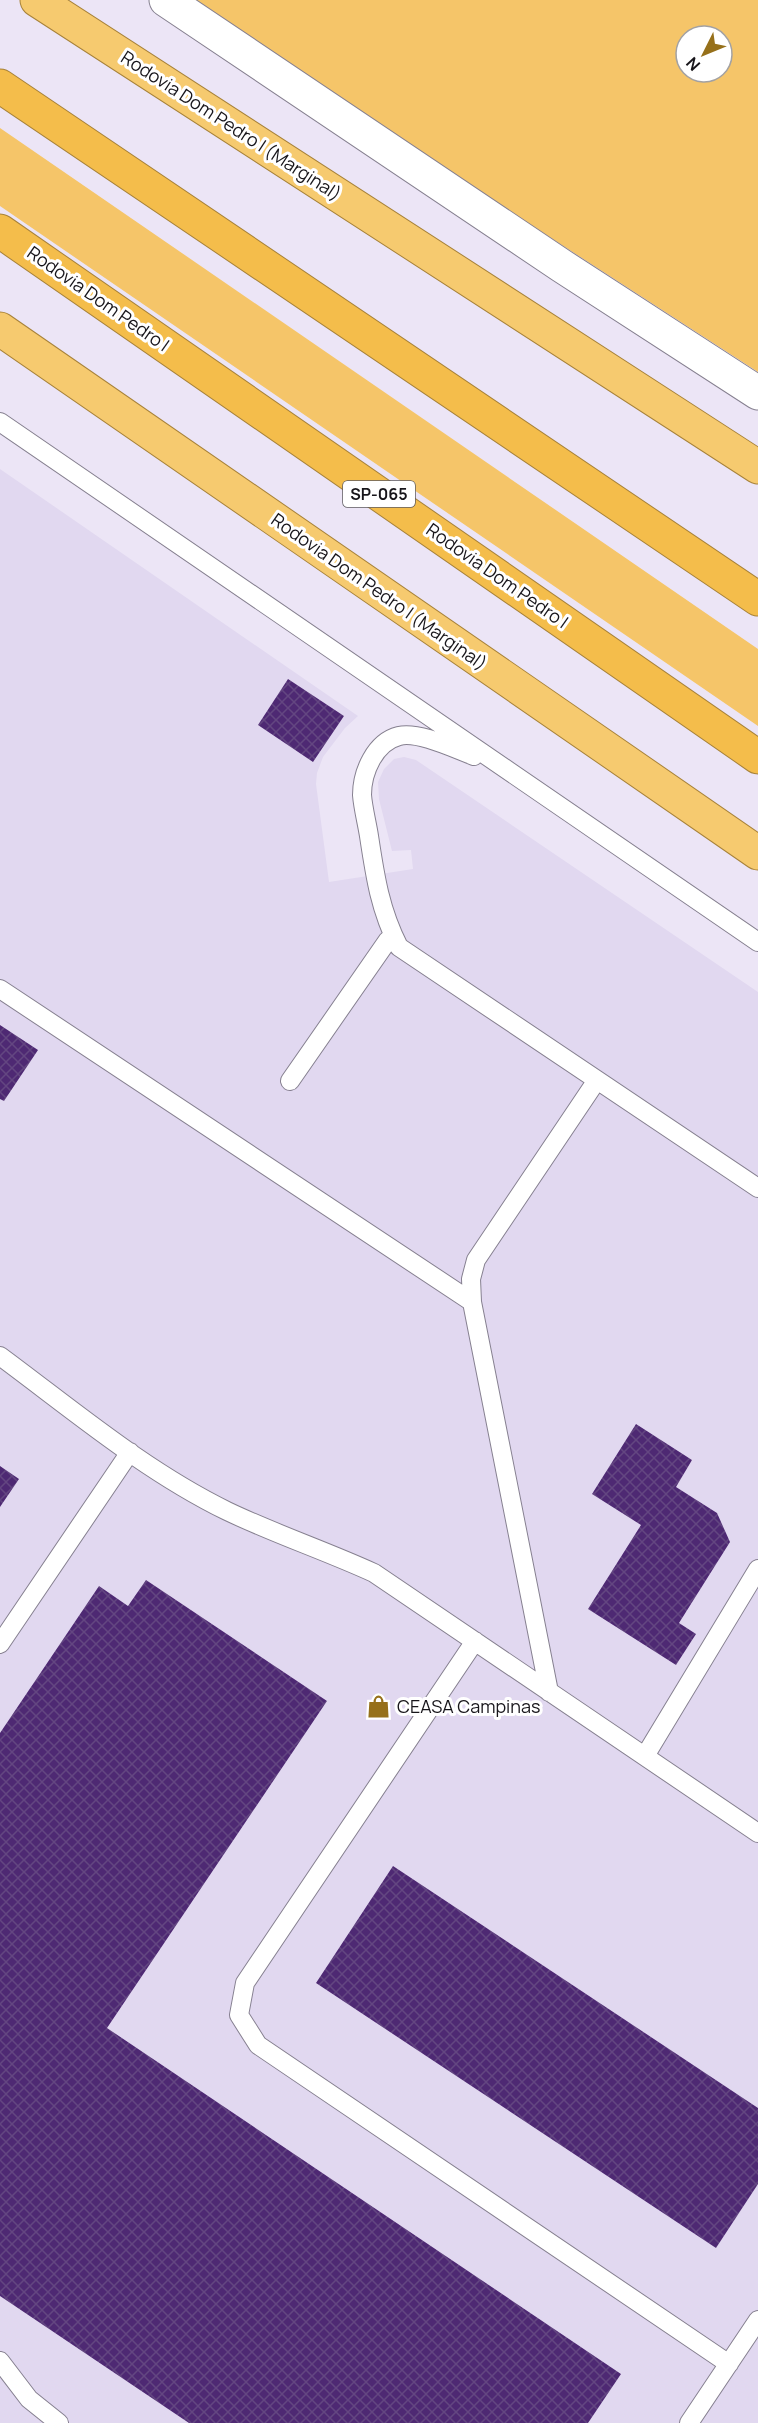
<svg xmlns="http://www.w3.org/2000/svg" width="758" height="2423" viewBox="0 0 758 2423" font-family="Manrope,sans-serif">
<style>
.built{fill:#e1d8f0}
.grass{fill:#f5c569;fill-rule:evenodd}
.building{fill:url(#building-cross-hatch)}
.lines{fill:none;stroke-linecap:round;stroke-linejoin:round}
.service-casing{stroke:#868090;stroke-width:20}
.minor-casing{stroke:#868090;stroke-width:35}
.trunk-casing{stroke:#a7823a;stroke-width:35}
.motorway-casing{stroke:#a7823a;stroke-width:35}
.service{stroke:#fff;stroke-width:18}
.minor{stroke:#fff;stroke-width:33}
.trunk{stroke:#f6ca6f;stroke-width:33}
.motorway{stroke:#f4bd4b;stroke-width:33}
.labels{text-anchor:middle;stroke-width:6;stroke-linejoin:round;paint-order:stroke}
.shield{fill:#fff;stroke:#5d5b5f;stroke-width:1.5}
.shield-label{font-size:16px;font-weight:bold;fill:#17151a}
.street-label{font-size:18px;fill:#17151a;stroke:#fff}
.poi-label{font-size:18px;fill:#17151a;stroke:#fff;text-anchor:start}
</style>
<defs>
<pattern id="building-cross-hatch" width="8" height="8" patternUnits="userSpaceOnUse" patternTransform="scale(1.5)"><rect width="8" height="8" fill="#4e2973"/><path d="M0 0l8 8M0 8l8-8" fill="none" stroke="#634681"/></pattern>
</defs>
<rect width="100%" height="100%" fill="#ece5f6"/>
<!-- built -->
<path class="built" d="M0,469l358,247 -13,12 -22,29 -6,16 -1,11 13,98 84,-13 -2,-19 -19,1 -13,-52 -1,-17 6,-13 10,-10 10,-2 12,3 342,232v1431h-758z"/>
<!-- grass -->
<path class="grass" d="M196,0h562v372l-394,-255zM686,36h36v36h-36z
M0,128l758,521v77l-758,-520z"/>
<!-- building -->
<path class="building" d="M288,679l56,37 -31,46 -55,-37z
M0,1025l38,25 -34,51 -4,-2z
M636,1424l56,36 -16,27 41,26 13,29 -51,81 17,11 -20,31 -88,-56 53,-84 -49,-31z
M0,1466l19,13 -19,28z
M146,1580l181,121 -220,327 514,346 -33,49h-399l-189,-127v-563l99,-147 29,20z
M393,1866l365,242v76l-42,64 -400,-265z"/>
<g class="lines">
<defs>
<path id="service" d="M0,422l758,520
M474,756c-19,-7 -56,-25 -75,-20 -24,6 -37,36 -37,59 1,13 5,28 7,41 6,40 11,74 30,111l359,241
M0,989l472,313
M290,1081l98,-141
M0,1356c73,54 145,115 227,155 48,23 99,40 147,62l384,260
M475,1641l-230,342 -6,32 19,30 471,319
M0,1644l130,-192
M549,1692l-77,-390 -1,-23 5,-19 121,-180
M645,1756l113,-187
M0,2361l29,38 30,24
M689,2423l69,-103"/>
<path id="minor" d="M166,0l396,266 196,127"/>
<path id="trunk" d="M37,0l721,467
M0,329l758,524"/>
<path id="motorway" d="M0,86l758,513
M0,231l758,526"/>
</defs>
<!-- service casing -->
<use href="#service" class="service-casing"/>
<!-- minor casing -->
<use href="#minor" class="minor-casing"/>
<!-- trunk casing -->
<use href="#trunk" class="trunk-casing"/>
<!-- motorway casing -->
<use href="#motorway" class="motorway-casing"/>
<!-- service -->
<use href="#service" class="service"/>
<!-- minor -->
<use href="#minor" class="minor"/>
<!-- trunk -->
<use href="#trunk" class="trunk"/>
<!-- motorway -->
<use href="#motorway" class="motorway"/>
</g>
<!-- icons -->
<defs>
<symbol id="shop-bare" viewBox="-9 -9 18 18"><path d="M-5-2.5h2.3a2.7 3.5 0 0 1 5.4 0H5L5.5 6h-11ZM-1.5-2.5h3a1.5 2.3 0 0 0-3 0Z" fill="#96701a" stroke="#fff" stroke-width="2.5" paint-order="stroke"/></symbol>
</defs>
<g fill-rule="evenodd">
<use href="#shop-bare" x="362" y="1690" width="33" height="33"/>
</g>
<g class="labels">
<!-- shield labels -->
<rect class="shield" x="343" y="481" width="72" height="26" rx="4.5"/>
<g class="shield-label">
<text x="379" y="500">SP-065</text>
</g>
<!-- street labels -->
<g class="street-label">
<text transform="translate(231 126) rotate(33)" y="6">Rodovia Dom Pedro I (Marginal)</text>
<text transform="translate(98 299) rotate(35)" y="6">Rodovia Dom Pedro I</text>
<text transform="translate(497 576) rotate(35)" y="6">Rodovia Dom Pedro I</text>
<text transform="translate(379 592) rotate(35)" y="6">Rodovia Dom Pedro I (Marginal)</text>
</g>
<!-- poi labels -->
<g class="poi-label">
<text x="397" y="1713">CEASA Campinas</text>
</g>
</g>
<!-- north arrow -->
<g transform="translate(704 54) rotate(227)"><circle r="28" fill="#ffffff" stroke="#a2a1a3" stroke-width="1.5"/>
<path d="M0-4.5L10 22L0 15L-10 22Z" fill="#96701a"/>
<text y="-9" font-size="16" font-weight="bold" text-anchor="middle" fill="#17151a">N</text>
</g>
</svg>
